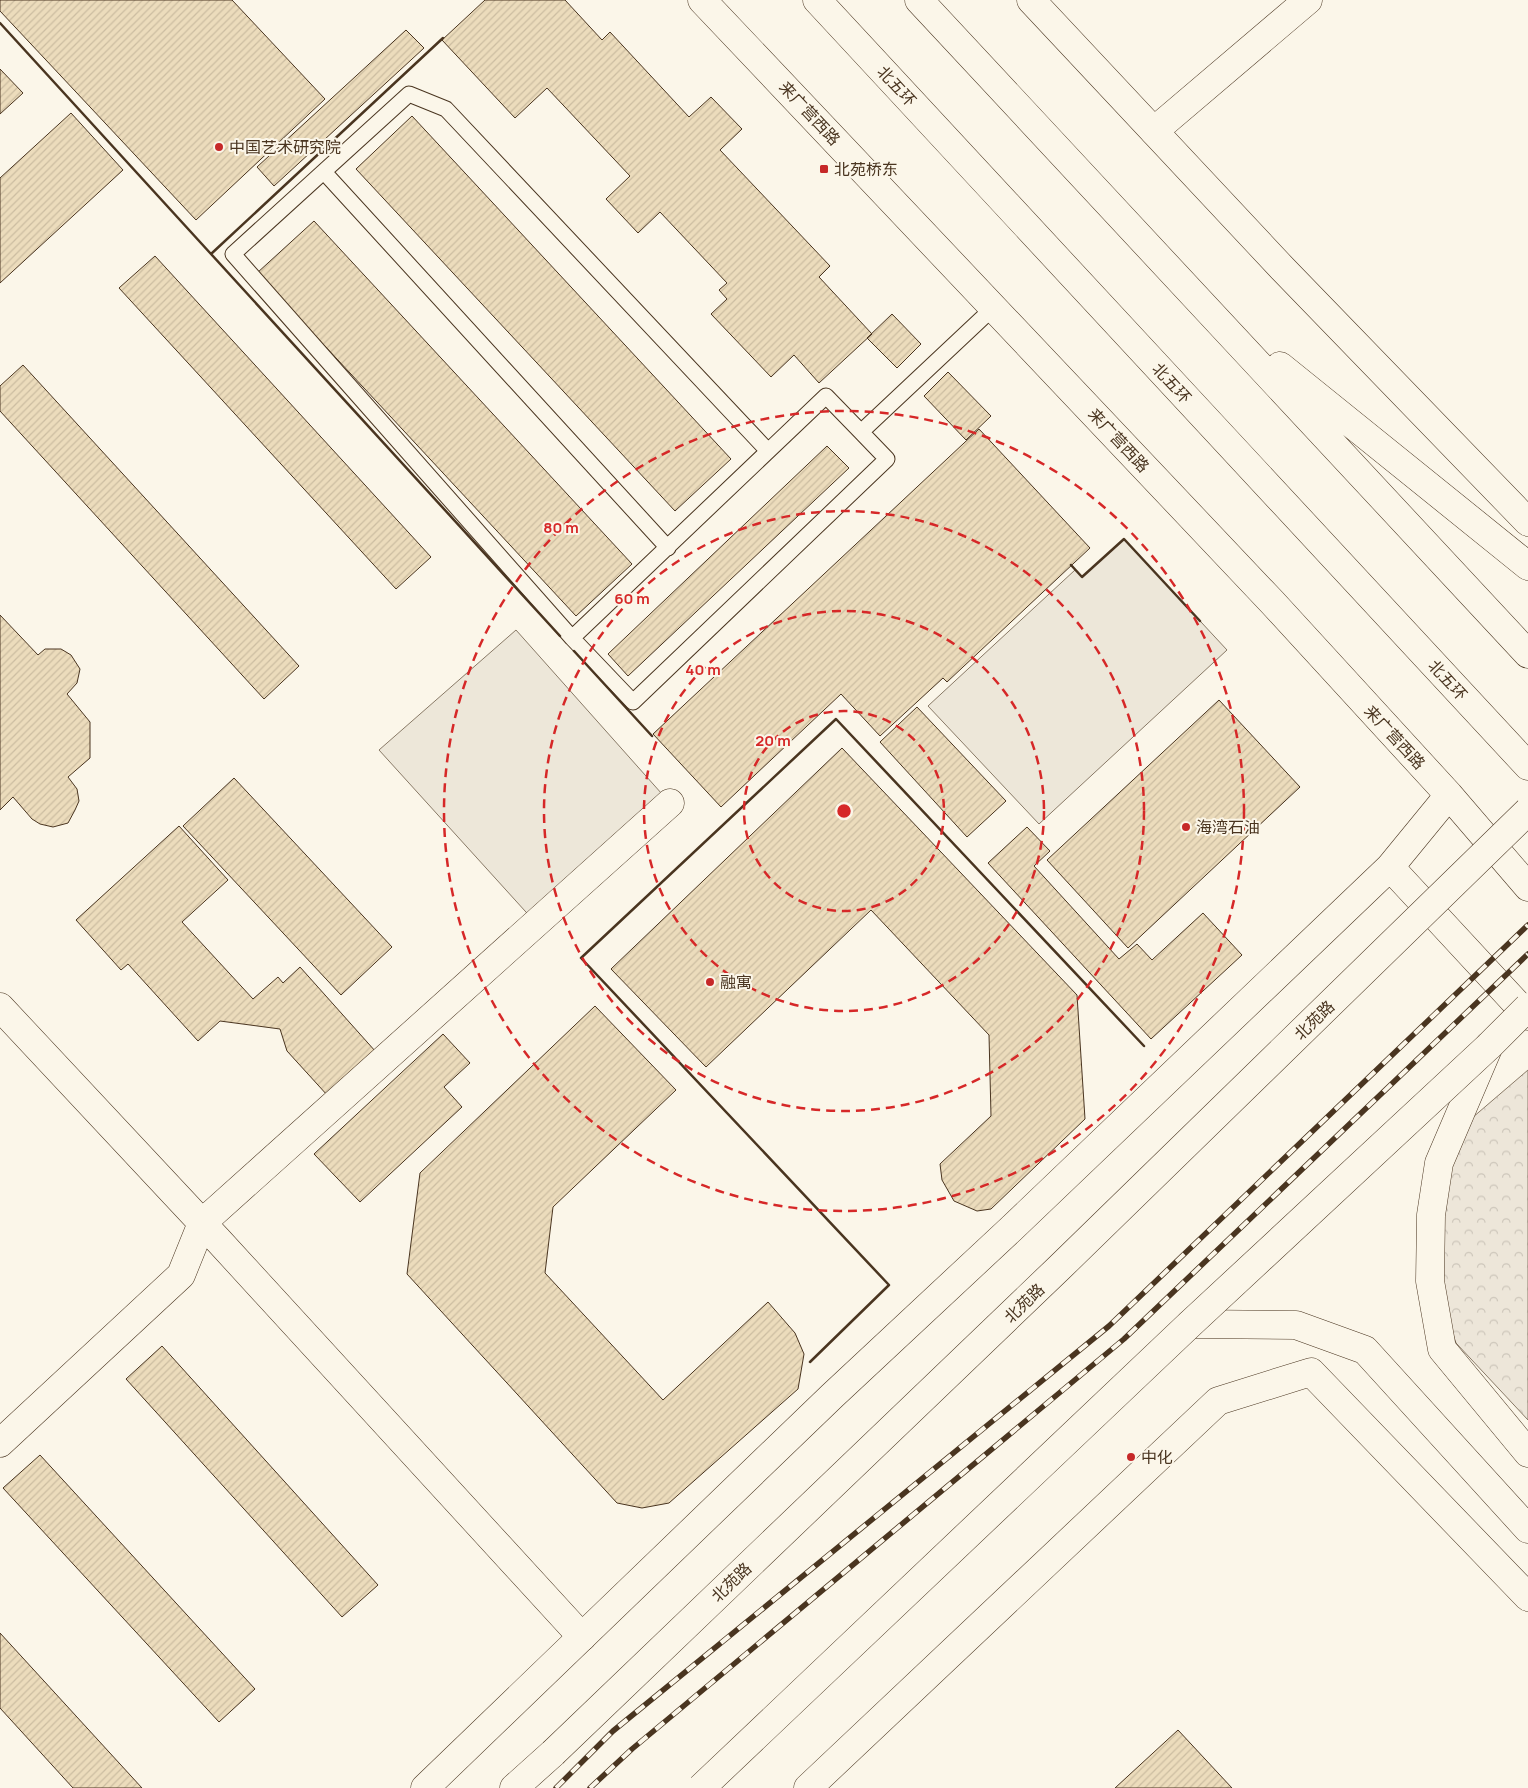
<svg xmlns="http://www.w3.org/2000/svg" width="1528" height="1788" viewBox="0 0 1528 1788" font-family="Manrope,'Noto Sans SC',sans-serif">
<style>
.forest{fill:url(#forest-crowns);stroke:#887966}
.parking{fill:#ede7d9;stroke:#887966}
.building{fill:url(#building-hatch);stroke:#4a3520}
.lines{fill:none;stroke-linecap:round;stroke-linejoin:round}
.lane-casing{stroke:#4a3520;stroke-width:17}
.street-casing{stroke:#4a3520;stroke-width:29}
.secondary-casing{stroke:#4a3520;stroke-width:29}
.primary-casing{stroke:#4a3520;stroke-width:29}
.highway-casing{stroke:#4a3520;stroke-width:29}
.lane{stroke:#fbf6e9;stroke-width:15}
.street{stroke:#fbf6e9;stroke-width:28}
.secondary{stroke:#fbf6e9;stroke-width:28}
.primary{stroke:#fbf6e9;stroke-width:28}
.highway{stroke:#fbf6e9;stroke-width:28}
.rail-casing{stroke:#4a3520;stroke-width:5.5}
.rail{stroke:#fbf6e9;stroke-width:4;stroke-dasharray:11;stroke-linecap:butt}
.primary-bridge-casing{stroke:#4a3520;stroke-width:29;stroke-linecap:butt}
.primary-bridge{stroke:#fbf6e9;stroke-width:28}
.wall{stroke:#4a3520;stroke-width:2.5}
.ring{fill:none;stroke:#d62828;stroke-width:2.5;stroke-dasharray:9 6}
.poi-dot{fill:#c62828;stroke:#fbf6e9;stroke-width:2}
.labels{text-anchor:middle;stroke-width:4;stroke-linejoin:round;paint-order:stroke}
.street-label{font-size:16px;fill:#4a3520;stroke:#fbf6e9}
.poi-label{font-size:16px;fill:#4a3520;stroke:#fbf6e9;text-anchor:start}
.centre{fill:#d62828;stroke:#fbf6e9;stroke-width:2.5}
.ring-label{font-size:15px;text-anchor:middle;font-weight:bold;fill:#d62828;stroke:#fbf6e9;stroke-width:4;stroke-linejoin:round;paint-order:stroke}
</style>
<defs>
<pattern id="forest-crowns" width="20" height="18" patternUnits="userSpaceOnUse" patternTransform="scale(1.25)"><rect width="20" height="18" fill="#ede6d9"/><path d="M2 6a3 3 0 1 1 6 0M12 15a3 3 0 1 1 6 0" fill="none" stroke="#cdc6ba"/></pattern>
<pattern id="building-hatch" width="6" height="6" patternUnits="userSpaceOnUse" patternTransform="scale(1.25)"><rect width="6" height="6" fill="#ecdcbc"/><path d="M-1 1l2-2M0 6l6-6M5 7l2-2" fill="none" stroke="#ccbda1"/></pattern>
</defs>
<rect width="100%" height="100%" fill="#fbf6e9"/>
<!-- forest -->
<path class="forest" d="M1528,1070v350l-72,-77 -14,-40 2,-114 21,-65z"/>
<!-- parking -->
<path class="parking" d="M1124,539l103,111 -188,174 -111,-118 147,-136 7,7z
M516,630l154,173 -135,119 -156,-172z"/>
<!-- building -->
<path class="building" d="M0,0h232l93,99 -129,121 -196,-209z
M485,0h80l37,40 8,-8 79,85 22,-20 31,32 -22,21 110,116 -11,11 53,57 -53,49 -25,-28 -23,22 -60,-63 16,-15 -8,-9 8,-7 -67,-71 -22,21 -32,-34 24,-23 -83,-88 -32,30 -73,-78z
M406,30l18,18 -150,138 -17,-19z
M0,69l23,24 -23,21z
M71,113l52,57 -123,113v-105z
M412,116l319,343 -56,52 -319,-342z
M314,221l318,343 -56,52 -319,-343z
M155,256l276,301 -35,32 -277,-301z
M892,314l29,30 -24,24 -30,-30z
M23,365l276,301 -35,33 -264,-288v-25z
M948,372l43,44 -25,24 -42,-44z
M979,429l111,119 -143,134 -4,-4 -63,58 -39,-42 -120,113 -68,-73z
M827,446l22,22 -221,208 -20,-22z
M0,615l38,40 7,-6h16l10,6 9,14 -3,14 -10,11 23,28v36l-22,19 9,12 2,12 -4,9 -7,13 -15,4 -13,-3 -8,-5 -19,-22 -13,13z
M1219,700l81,87 -172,161 -81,-88z
M917,707l89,94 -39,36 -87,-95z
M842,748l235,247 8,124 -94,90 -14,2 -23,-10 -12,-21 -2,-16 51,-48 -2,-81 -118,-125 -165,157 -95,-98z
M234,778l158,169 -51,48 -158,-169z
M179,826l49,54 -46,42 71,77 25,-22 5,6 17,-16 76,85 -48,44 -41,-45 -7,-22 -60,-8 -22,20 -70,-77 -7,6 -45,-50z
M1027,827l23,24 -16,15 85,93 18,-15 15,16 51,-47 39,42 -91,84 -163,-176z
M595,1006l81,84 -123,117 -8,66 118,127 105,-98 27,31 9,21 -6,35 -129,114 -27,5 -25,-5 -210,-229 13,-101z
M443,1034l27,29 -26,24 18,20 -102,95 -46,-48z
M162,1346l216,239 -36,32 -216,-238z
M40,1455l215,234 -36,33 -216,-234z
M0,1633l142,155h-69l-73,-80z
M1178,1730l54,58h-117z"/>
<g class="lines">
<defs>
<path id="lane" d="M324,172l344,376
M861,432l-35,-36 -254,242 61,64 254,-243 -26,-27 132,-124
M572,638l-339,-384 176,-160 37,15 322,342"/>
<path id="street" d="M1154,131l154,-131
M0,1007l218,233 364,397
M0,1443l181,-168 21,-52 468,-420"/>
<path id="secondary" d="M702,0l570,602 177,193 79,92
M1031,0l251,268 246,254
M1390,867l138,149
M425,1788l407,-392 180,-168 378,-361 59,-72
M808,1788l410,-387 93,-29 217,225"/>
<path id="primary" d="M1190,1324l106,1 69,25 163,179
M514,1788l39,-35"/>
<path id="highway" d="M817,0l711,766
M919,0l609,654
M1280,366l248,200
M1489,1046l-50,117 -8,52 -1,66 12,68 86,104"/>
</defs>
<!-- lane casing -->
<use href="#lane" class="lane-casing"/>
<!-- street casing -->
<use href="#street" class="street-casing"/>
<!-- secondary casing -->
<use href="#secondary" class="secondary-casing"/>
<!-- primary casing -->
<use href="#primary" class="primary-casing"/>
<!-- highway casing -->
<use href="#highway" class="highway-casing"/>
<!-- lane -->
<use href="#lane" class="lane"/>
<!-- street -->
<use href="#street" class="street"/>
<!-- secondary -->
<use href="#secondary" class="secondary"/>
<!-- primary -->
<use href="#primary" class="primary"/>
<!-- highway -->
<use href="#highway" class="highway"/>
<defs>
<path id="rail" d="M556,1788l57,-57 496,-405 419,-401
M590,1788l42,-39 492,-410 404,-385"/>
</defs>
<!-- rail casing -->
<use href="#rail" class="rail-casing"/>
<!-- rail -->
<use href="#rail" class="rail"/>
<defs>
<path id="primary-bridge" d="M553,1753l506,-485 469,-457
M701,1788l489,-464 299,-278 39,-39"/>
</defs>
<!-- primary-bridge casing -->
<use href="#primary-bridge" class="primary-bridge-casing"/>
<!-- primary-bridge -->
<use href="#primary-bridge" class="primary-bridge"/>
<!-- wall -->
<path class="wall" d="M0,23l211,231 232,-216
M211,254l349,382
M1071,565l11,12 42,-38 76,82
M574,651l78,85
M810,1362l79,-77 -308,-327 255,-239 308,327"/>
</g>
<!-- distance rings -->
<g class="ring">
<circle cx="844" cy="811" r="100"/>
<circle cx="844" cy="811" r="200"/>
<circle cx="844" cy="811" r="300"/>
<circle cx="844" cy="811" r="400"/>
</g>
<!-- markers -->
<g class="poi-dot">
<circle cx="219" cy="147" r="5"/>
<rect x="819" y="164" width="10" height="10" rx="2.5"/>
<circle cx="1186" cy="827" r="5"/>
<circle cx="710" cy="982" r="5"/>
<circle cx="1131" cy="1457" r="5"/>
</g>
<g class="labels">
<!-- street labels -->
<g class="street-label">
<text transform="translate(897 86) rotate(47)" y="6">北五环</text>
<text transform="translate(810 113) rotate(47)" y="6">来广营西路</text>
<text transform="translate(1172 383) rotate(47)" y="6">北五环</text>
<text transform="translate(1119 440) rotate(47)" y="6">来广营西路</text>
<text transform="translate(1448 680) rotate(47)" y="6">北五环</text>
<text transform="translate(1395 737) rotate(47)" y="6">来广营西路</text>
<text transform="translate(1314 1020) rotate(-44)" y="6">北苑路</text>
<text transform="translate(1024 1303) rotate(-44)" y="6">北苑路</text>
<text transform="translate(731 1582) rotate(-44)" y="6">北苑路</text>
</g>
<!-- poi labels -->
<g class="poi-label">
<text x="229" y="153">中国艺术研究院</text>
<text x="834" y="175">北苑桥东</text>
<text x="1196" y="833">海湾石油</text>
<text x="720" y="988">融寓</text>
<text x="1141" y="1463">中化</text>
</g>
</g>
<circle cx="844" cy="811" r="8" class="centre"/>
<g class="ring-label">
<text x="561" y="533">80 m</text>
<text x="632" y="604">60 m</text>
<text x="703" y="675">40 m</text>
<text x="773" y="746">20 m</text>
</g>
</svg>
